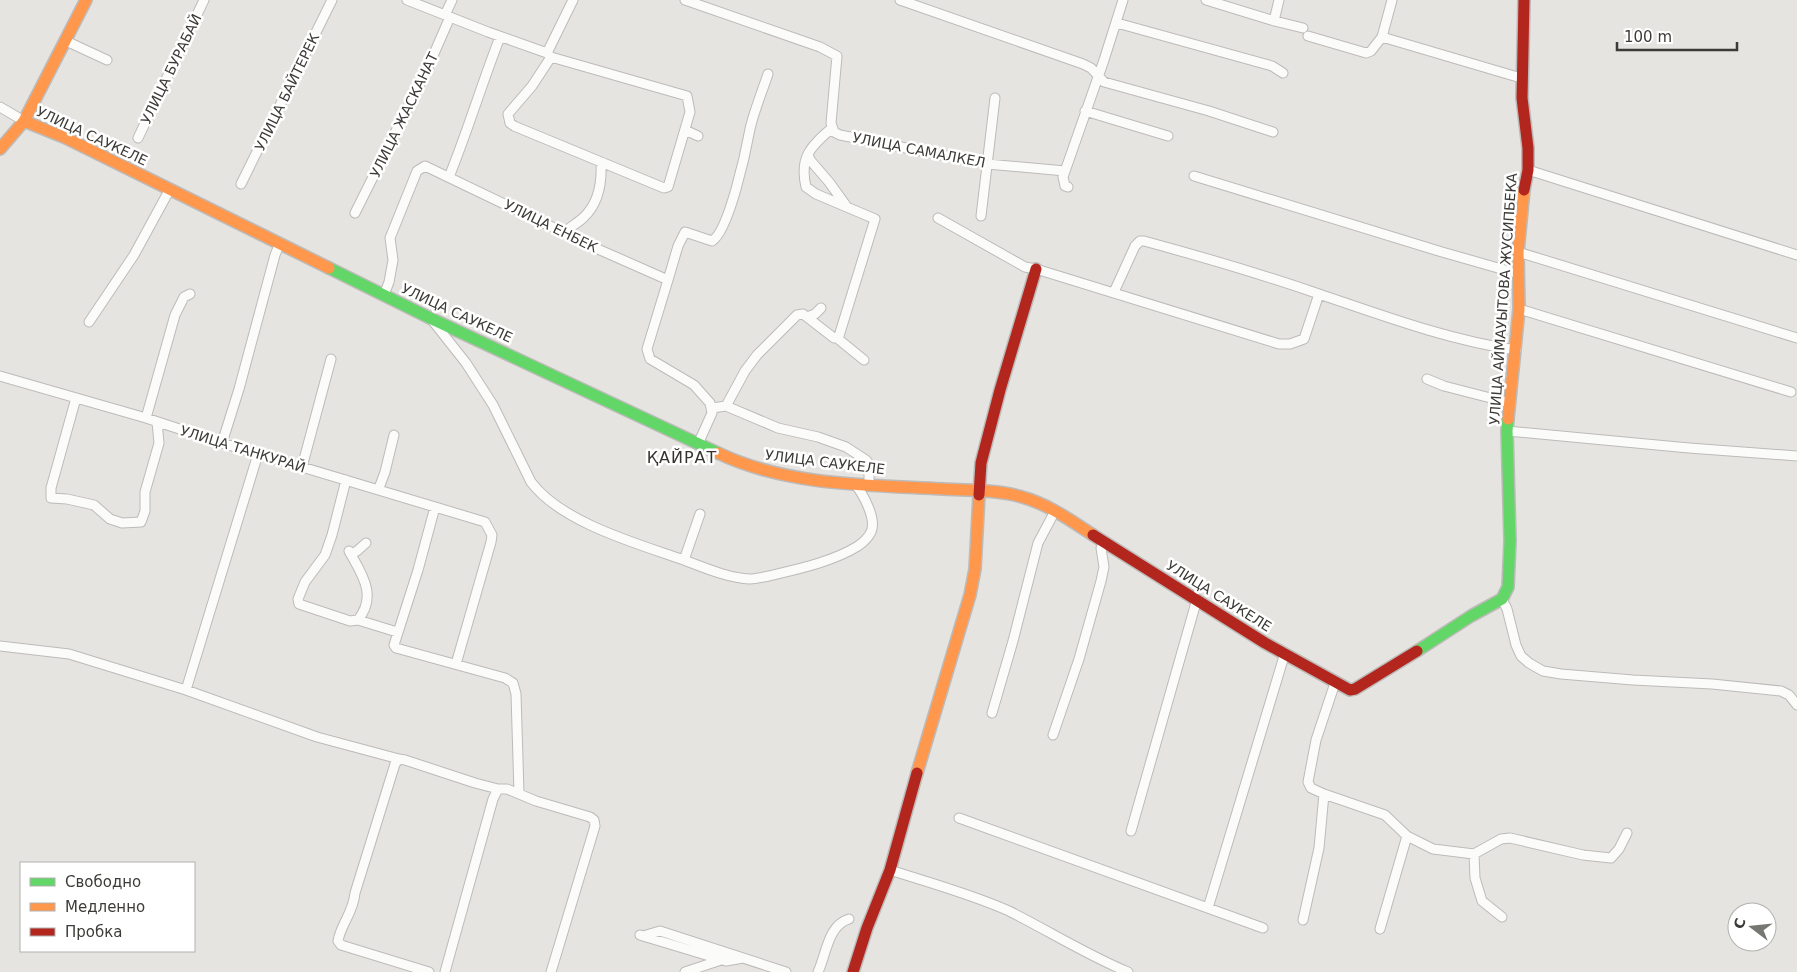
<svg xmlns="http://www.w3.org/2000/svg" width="1797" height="972" viewBox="0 0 1797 972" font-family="'DejaVu Sans',sans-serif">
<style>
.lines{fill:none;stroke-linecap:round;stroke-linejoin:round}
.street-casing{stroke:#bdbbb9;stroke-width:11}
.fast-casing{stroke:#bdbbb9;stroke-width:14}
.slow-casing{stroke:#bdbbb9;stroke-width:14}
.jam-casing{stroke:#bdbbb9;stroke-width:14}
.street{stroke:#fbfbfa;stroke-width:9}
.fast{stroke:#63d668;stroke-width:11}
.slow{stroke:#ff974d;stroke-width:11}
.jam{stroke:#b3261e;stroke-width:11}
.labels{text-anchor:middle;stroke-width:5;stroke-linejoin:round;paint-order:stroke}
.street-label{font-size:14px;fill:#3c3b38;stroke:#fff}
.quarter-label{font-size:16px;letter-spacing:1px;fill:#35332e;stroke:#fff}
</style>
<rect width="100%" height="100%" fill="#e6e4e1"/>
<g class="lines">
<defs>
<path id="street" d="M407,0l81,32 59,21 4,4 136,39 3,16 -22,75 -4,1 -150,-62 -4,-3 -2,-9 24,-28 19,-29
M685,0l135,47 17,9 -6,67 3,9 6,3 147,29 78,7
M900,0l183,64 8,4 13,14 105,29 64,21
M1206,0l65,20 32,8
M445,15l7,-15
M1274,21l5,-21
M1117,23l155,43 11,7
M1308,36l58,17 5,-2 11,-14 139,41
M1382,37l10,-37
M66,41l41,19
M547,53l26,-53
M0,107l24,14
M1085,111l83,25
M685,130l13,6
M138,138l66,-138
M808,154l2,6 19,22 18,25
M1528,170l269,85
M1194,176l248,76 77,22
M449,177c19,-47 33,-94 51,-140
M241,184l91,-184
M1068,187l-3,-1 -2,-9 41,-117 19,-60
M355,213l74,-148 21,-48
M981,216l14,-118
M938,218l87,49 11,2 243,75h11l14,-5 15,-45
M565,232c6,-6 13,-9 19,-15 15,-14 18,-35 17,-55
M1518,252l279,86
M668,280l10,-34 7,-14 27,9c17,-10 34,-90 38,-112 4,-18 12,-37 18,-55
M1114,292l21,-46 5,-5h4c59,16 117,33 175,53 65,22 129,46 197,56
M384,295l5,-13 4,-22 -3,-22 27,-67 8,-5 175,84 68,30 -21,69 3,10 44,26 16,18 2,10 -14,31
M1519,309l272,83
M807,317l8,-3 6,-6
M432,320l34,43 27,42 38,77c30,40 104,61 150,77 22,8 46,19 69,20 6,0 13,-2 19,-3 29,-7 63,-14 89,-30 6,-4 10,-8 13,-14 6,-13 -8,-38 -16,-48
M89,322l45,-67 36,-66
M837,338l27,22
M0,376l146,42 76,25 263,79 7,13 -1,7 -35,122
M1427,379l17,7 66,17
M76,398l-25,90v10l16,1 27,6 16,14 12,4 19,-1 4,-11v-19l14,-49 -2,-21
M726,406l19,-35 12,-16 40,-40 6,-1 31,24 5,-2 36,-117 -59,-25 -10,-7c-7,-30 5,-41 26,-59
M712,408l14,-2 52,22 40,9 28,10 20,13 3,4v20
M146,418l29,-103 9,-18 6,-3
M1507,431l182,17 108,8
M222,443l17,-54 36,-134 5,-12
M302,467l29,-108
M346,480l-14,55 -7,20 -20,27 -7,17 1,5 51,17 8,-1 39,12
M375,489l4,-1 6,-16 9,-37
M435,507l-17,63 -24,75 2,3 109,30 8,5 3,11 3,99
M349,551c12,22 29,44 9,69
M351,554l6,-3 9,-8
M684,560l16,-46
M1502,599l5,10 9,36 5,11 8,7 14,8 18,3 72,6 79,4 69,7 8,4 8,10
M0,646l69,8 117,36 131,47 82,22
M1335,683l-19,57 -8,42 3,6 13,6 61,21 22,21 26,13 41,5 27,-15 9,-1 73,17 28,3 8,-9 8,-16
M186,690l72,-236
M992,713l21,-72 25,-98 17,-32
M1053,735l26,-76 22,-78 3,-14 -3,-19 4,-5
M959,818l304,110
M1131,831l66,-232
M1474,854l1,24 7,23 20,16
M890,870c40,13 81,24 119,41 40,20 78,44 119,61
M1208,908l77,-255
M1303,920l16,-72 5,-54
M1380,929l27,-93
M640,935l3,1 17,-5 126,41
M643,936l83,25 17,-3
M429,972l-88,-27 -3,-4c3,-18 15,-27 17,-48l40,-129 4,-5 6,1 70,23 23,6h9l29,12 54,16 4,3 1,6 -44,146
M445,972l48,-173 5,-10
M685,972l36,-12
M818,972c8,-17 10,-47 31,-53"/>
<path id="fast" d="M329,268l103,51 286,134
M1417,651l54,-35 31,-17 6,-12 2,-46 -3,-110 1,-12"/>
<path id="slow" d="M24,121l42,17 263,130
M0,149l24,-28 62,-121
M1508,419l11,-110 -1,-57 6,-62
M718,453c69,33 150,32 225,36 24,1 57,1 79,8 26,7 48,23 71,38
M917,773l53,-178 5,-26 4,-74"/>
<path id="jam" d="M1524,190l4,-20v-22l-6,-50 2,-98
M979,495l2,-32 19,-73 36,-121
M1093,535l172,108 85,47 5,-1 62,-38
M853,972l14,-44 23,-58 27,-97"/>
</defs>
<!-- street casing -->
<use href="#street" class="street-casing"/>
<!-- fast casing -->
<use href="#fast" class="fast-casing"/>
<!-- slow casing -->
<use href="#slow" class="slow-casing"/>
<!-- jam casing -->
<use href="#jam" class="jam-casing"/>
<!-- street -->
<use href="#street" class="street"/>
<!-- fast -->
<use href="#fast" class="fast"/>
<!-- slow -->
<use href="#slow" class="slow"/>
<!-- jam -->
<use href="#jam" class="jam"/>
</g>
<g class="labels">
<!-- street labels -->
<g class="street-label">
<text transform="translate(171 69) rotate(-64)" y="5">УЛИЦА БУРАБАЙ</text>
<text transform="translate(287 92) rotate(-64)" y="5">УЛИЦА БАЙТЕРЕК</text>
<text transform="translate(404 115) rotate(-64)" y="5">УЛИЦА ЖАСКАНАТ</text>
<text transform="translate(92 136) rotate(25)" y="5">УЛИЦА САУКЕЛЕ</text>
<text transform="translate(919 150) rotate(11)" y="5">УЛИЦА САМАЛКЕЛ</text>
<text transform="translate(551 226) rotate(26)" y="5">УЛИЦА ЕНБЕК</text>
<text transform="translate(1503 299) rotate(-86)" y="5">УЛИЦА АЙМАУЫТОВА ЖУСИПБЕКА</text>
<text transform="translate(457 313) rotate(25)" y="5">УЛИЦА САУКЕЛЕ</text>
<text transform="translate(243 449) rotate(17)" y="5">УЛИЦА ТАНКУРАЙ</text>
<text transform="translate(825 462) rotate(7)" y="5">УЛИЦА САУКЕЛЕ</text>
<text transform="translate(1219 596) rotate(32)" y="5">УЛИЦА САУКЕЛЕ</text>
</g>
<!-- quarter labels -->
<g class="quarter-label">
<text x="682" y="463">ҚАЙРАТ</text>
</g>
</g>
<!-- legend -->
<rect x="20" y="862" width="175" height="90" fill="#ffffff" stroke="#b1b1af"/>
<rect x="30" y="878" width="25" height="8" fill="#63d668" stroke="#b1b1af"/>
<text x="65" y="887" font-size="15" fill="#3c3b38">Свободно</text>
<rect x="30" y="903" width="25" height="8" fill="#ff974d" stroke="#b1b1af"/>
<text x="65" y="912" font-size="15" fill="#3c3b38">Медленно</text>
<rect x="30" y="928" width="25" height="8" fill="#b3261e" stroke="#b1b1af"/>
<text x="65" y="937" font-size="15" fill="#3c3b38">Пробка</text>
<!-- north arrow -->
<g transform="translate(1752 927) rotate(286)"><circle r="24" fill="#ffffff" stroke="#b1b1af"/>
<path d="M0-4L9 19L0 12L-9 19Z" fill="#787673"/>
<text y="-8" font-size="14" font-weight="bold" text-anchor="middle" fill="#3c3b38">С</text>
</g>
<!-- scale -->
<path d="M1617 42v8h120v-8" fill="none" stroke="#3c3b38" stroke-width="2.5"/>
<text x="1624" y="42" font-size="15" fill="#3c3b38" stroke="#ffffff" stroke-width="4" paint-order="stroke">100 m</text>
</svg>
